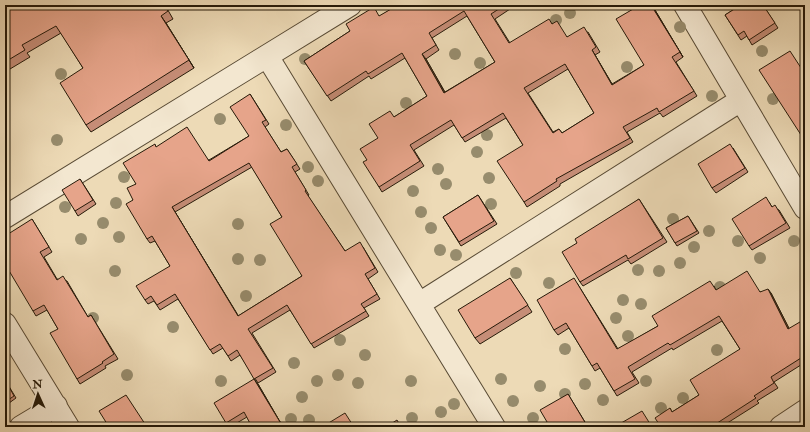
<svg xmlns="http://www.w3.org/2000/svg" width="810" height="432" viewBox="0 0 810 432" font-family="'IM FELL Double Pica',serif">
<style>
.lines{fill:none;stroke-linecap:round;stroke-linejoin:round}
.minor-casing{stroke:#584a34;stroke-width:24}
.minor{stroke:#f3e7d0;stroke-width:22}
.tree{fill:#978c6d}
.wall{fill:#c68d77;stroke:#261a09;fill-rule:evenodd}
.shaded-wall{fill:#a17361;stroke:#261a09}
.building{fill:#e6a48a;stroke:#261a09;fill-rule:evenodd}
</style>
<rect width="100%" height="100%" fill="#eddab6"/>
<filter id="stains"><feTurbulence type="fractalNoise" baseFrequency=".005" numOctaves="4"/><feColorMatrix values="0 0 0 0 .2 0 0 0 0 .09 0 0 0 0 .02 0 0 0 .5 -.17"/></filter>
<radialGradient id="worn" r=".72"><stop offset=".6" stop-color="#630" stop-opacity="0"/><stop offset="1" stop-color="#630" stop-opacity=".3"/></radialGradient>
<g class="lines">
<defs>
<path id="minor" d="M685,5l120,203
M267,56l227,371
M5,217l345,-212
M419,304l322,-204
M5,324l63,103
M21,427l35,-21
M781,427l24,-16"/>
</defs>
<!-- minor casing -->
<use href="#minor" class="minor-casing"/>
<!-- minor -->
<use href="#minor" class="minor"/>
</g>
<!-- trees -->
<g class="tree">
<circle cx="570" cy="13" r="6"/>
<circle cx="556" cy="20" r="6"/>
<circle cx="680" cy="27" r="6"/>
<circle cx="762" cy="51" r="6"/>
<circle cx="455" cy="54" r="6"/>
<circle cx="305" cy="59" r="6"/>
<circle cx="480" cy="63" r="6"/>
<circle cx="627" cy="67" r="6"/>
<circle cx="61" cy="74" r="6"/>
<circle cx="712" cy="96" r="6"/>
<circle cx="773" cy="99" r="6"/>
<circle cx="406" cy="103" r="6"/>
<circle cx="220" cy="119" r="6"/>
<circle cx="286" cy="125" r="6"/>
<circle cx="487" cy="135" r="6"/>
<circle cx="57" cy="140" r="6"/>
<circle cx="477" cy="152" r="6"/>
<circle cx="308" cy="167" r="6"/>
<circle cx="438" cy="169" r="6"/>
<circle cx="124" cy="177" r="6"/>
<circle cx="489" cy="178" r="6"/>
<circle cx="318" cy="181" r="6"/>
<circle cx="446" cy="184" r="6"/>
<circle cx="413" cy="191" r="6"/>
<circle cx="116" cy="203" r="6"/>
<circle cx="491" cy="204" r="6"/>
<circle cx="65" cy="207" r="6"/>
<circle cx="421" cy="212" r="6"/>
<circle cx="673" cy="219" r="6"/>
<circle cx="103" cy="223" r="6"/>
<circle cx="238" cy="224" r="6"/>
<circle cx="431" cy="228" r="6"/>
<circle cx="709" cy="231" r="6"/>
<circle cx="119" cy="237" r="6"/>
<circle cx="81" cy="239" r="6"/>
<circle cx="738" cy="241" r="6"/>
<circle cx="794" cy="241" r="6"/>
<circle cx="694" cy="247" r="6"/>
<circle cx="440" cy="250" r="6"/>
<circle cx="456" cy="255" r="6"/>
<circle cx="760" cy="258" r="6"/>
<circle cx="238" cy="259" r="6"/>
<circle cx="260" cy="260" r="6"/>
<circle cx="680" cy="263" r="6"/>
<circle cx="638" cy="270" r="6"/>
<circle cx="115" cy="271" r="6"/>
<circle cx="659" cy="271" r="6"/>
<circle cx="516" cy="273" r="6"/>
<circle cx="549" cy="283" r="6"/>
<circle cx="720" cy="287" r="6"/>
<circle cx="246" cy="296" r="6"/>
<circle cx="623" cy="300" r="6"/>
<circle cx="641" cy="304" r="6"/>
<circle cx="93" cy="318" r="6"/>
<circle cx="616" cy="318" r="6"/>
<circle cx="173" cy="327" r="6"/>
<circle cx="628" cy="336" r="6"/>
<circle cx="340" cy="340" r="6"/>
<circle cx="565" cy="349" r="6"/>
<circle cx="717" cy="350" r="6"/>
<circle cx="365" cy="355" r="6"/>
<circle cx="294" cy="363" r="6"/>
<circle cx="127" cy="375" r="6"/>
<circle cx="338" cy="375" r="6"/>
<circle cx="501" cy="379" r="6"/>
<circle cx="221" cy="381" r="6"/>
<circle cx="317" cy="381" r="6"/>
<circle cx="411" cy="381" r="6"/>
<circle cx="646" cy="381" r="6"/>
<circle cx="358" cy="383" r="6"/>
<circle cx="585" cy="384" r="6"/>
<circle cx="540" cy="386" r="6"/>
<circle cx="565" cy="394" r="6"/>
<circle cx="302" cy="397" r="6"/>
<circle cx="683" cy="398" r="6"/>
<circle cx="603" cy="400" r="6"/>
<circle cx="513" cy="401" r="6"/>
<circle cx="454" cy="404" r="6"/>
<circle cx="661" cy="408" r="6"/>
<circle cx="441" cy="412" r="6"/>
<circle cx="412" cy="418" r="6"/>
<circle cx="533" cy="418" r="6"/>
<circle cx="291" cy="419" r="6"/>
<circle cx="309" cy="420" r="6"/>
</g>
<!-- wall -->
<path class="wall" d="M5,5h160l8,14 -7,4 28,45 -103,64 -5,-7 -3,-57 -22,-35 -34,20 3,4 -25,15z
M398,5h118l-21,14 15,24 42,-20 15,14 21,-5 12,20 -5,3 17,29 32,-19 -4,-60h12l31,52 -7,5 21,34 -34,21 -3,-4 -33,19 6,10 -73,42v2l-33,21 -3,-5 -1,-57 -17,-27 -41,24 -11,-17 -40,25 10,16 -42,26 -3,-5 -12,-27 11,-22 16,-21 33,-21 -22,-38 -34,21 -2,-3 -38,25 -27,-40 46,-30 30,-15zM467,16l28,46 -50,30 -19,-33 13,-9 -7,-12zM568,69l26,44 -32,20 -3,-4 -6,3 -25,-39z
M763,5l15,23 -26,17 -5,-9 -6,4 -16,-25 11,-7z
M250,94l19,30 -4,3 16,25 6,-3 13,20 -5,3 14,23 -1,1 37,55 18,-4 15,25 -10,7 12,20 -16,9 5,8 -55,32 -24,-38 -38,23 24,39 -18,11 -18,-28 -9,6 -8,-13 -10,6 -35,-55 -18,11 -6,-9 -6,3 -3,-4 25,-34 -15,-25 -5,2 -3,-4 -14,-39 3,-16 21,-37 52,13 40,-24zM252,167l30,50 20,59 -64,40 -63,-104z
M733,148l15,24 -32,21 -4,-5z
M80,179l16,25 -18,12 -3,-5z
M478,195l19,29 -36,22 -18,-29z
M639,199l28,43 -36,22 -3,-4 -45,26 -3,-4 -3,-39z
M769,202l3,5 7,3 11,18 -38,22 -3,-4z
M688,216l11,17 -22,13 -11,-18z
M32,219l20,33 -8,5 13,22 10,2 21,36 3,-2 3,5 24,39 -13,7 1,2 -26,16 -3,-5 -19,-50 -11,-19 -11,6 -3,-5z
M510,278l22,34 -52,32 -5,-6z
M577,283l41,66 40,-23 56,-40 2,4 45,2 10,1 18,36 15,34 -30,19 4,6 -21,13 2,2 -38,24h-60l9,-19 2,4 27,-17 41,-46 -18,-28 -49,29 -1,-2 -40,24 7,11 -22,13 -17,-28 -5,3 -26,-43 -11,7 -4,-5z
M7,383l9,15 -11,8v-22z
M258,384l25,43h-31l-5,-10 -17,10h-2l-2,-4z
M568,394l3,5 17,28h-38z"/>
<!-- shaded-wall -->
<path class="shaded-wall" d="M651,5h1l31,52 -3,-5z
M161,16l5,7 28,45 -5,-8z
M592,50l3,5 20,34 -3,-4z
M422,54l4,5 22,39 -4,-5z
M172,207l3,5 66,108 -3,-4z
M768,289l3,4 21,41 -4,-5z
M254,379l4,5 25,43z"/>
<!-- building -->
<path class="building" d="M5,5h159l4,6 -7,5 28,44 -103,65 -26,-42 23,-15 -27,-42 -34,19 3,5 -20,12z
M398,5h107l-14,9 18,29 40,-24 3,5 5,-3 10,16 17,-10 12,20 -4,3 20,35 32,-20 -28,-46 24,-14h11l29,47 -8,5 22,34 -35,21 -2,-4 -34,19 7,11 -74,41 1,2 -33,21 -27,-41 26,-16 -20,-32 -41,25 -11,-18 -41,25 10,16 -41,26 -16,-25 4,-2 -7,-11 18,-11 -9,-14 21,-13 4,6 33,-21 -25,-43 -34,21 -2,-3 -39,25 -23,-35 46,-30 -4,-7 28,-17 5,9zM464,11l31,51 -51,31 -22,-39 14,-9 -7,-12zM565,64l29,49 -32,20 -3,-4 -6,4 -29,-45z
M734,5h29l12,18 -26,17 -5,-9 -6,4 -13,-20 11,-7z
M790,51l15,23v62l-2,2 -44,-68z
M250,94l16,26 -4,2 19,30 6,-3 10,15 -5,3 14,23 -1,1 40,60 15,-9 15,26 -10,6 12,20 -16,10 5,7 -55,33 -24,-39 -39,24 25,39 -19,11 -17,-29 -9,6 -8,-12 -10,6 -35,-56 -18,11 -6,-9 -6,4 -9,-14 34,-20 -18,-30 -5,3 -21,-35 7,-4 -6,-12 9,-4 -13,-21 32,-19 1,3 31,-20 22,34 40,-25 -19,-29zM249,163l33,54 -12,7 32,52 -64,40 -66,-109z
M730,144l15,24 -33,20 -14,-24z
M80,179l13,21 -18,11 -13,-21z
M478,195l16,26 -35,21 -16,-25z
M766,197l6,10 3,-2 11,18 -37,23 -17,-27z
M639,199l24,39 -35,21 -2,-4 -46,27 -18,-30 15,-9 -2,-4z
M688,216l9,15 -22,12 -9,-15z
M32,219l17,28 -9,5 17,28 6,-4 25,41 3,-2 23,39 -12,8 1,1 -26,16 -27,-46 8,-4 -14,-24 -11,6 -28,-47v-28z
M747,271l13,21 8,-3 20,40 17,-10v45l-4,-6 -30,19 3,6 -20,13 2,2 -45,29h-50l-6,-9 15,-10 2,4 27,-17 -9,-15 50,-31 -21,-33 -49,29 -2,-2 -40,24 7,12 -21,12 -17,-28 -5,3 -26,-43 -12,7 -17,-30 37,-22 43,71 41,-23 -6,-10 58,-35 6,9z
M510,278l18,27 -53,33 -17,-28z
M254,379l29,48h-31l-8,-15 -18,11 -12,-20z
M7,383l7,13 -9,6v-18z
M568,394l18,30 -5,3h-31l-10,-17z
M126,395l21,32h-38l-10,-16z
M642,411l10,16h-35l-1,-1z
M345,413l9,14h-32z
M397,420l4,7h-15z"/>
<!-- margin -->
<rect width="810" height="432" fill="none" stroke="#eddab6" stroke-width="20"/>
<rect x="6" y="6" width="798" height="420" fill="none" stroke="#261a09" stroke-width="2"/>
<rect x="10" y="10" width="790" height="412" fill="none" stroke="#261a09"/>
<!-- north arrow -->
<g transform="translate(38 394) rotate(357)" stroke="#f3e7d0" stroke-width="3" paint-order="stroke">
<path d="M0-3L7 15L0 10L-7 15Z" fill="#261a09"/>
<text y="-6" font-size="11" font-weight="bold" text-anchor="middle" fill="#261a09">N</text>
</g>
<rect width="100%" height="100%" filter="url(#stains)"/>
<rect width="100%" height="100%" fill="url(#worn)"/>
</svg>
